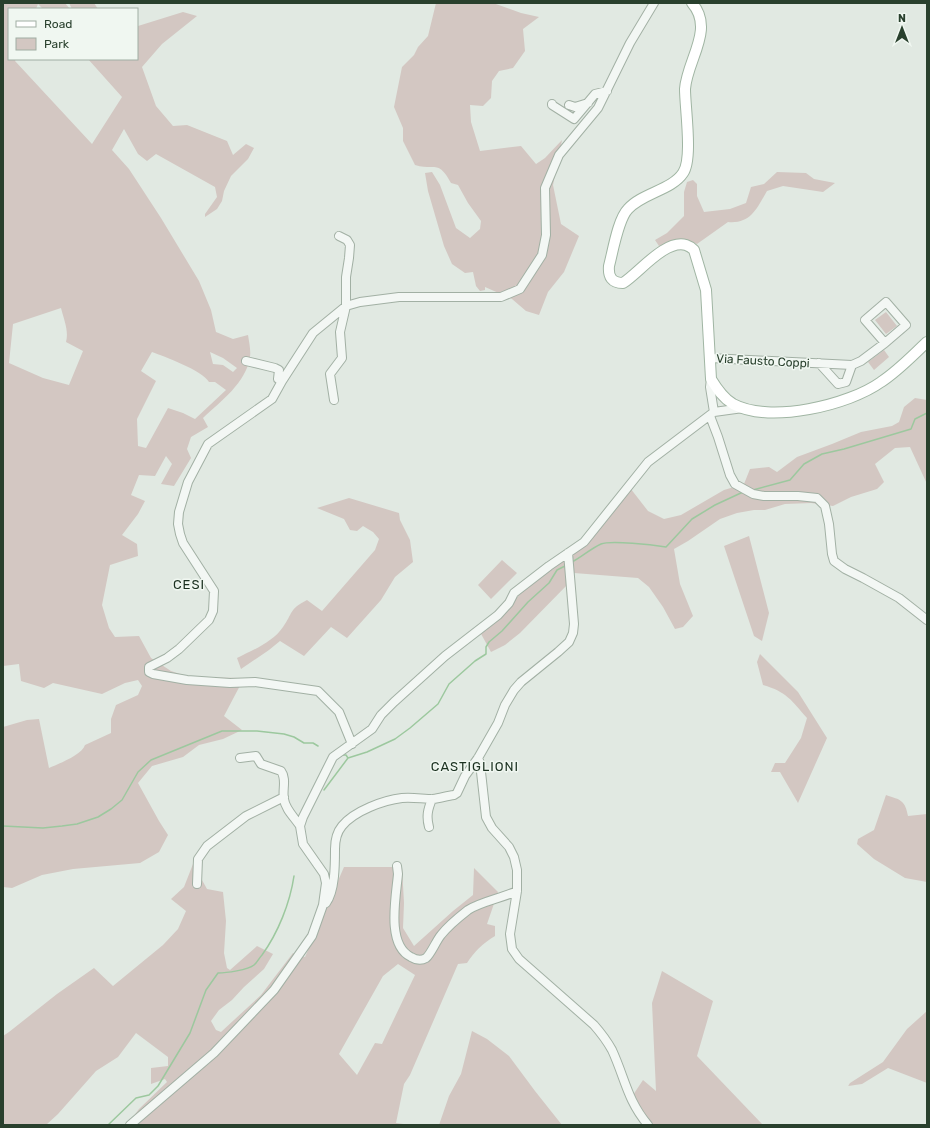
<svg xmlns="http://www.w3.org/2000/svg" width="930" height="1128" viewBox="0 0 930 1128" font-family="Rubik,sans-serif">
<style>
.green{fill:#d3c7c2;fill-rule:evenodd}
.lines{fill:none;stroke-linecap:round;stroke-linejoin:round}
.stream{stroke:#9cc89e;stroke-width:1.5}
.minor-casing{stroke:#a2b0a4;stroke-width:10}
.major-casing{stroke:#a0b5a3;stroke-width:12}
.minor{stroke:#f3f7f4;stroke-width:8}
.major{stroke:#fff;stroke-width:10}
.labels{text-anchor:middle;stroke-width:3;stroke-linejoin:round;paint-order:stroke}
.street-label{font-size:12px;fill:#29402d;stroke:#f0f7f1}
.neighbourhood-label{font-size:13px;letter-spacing:1px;fill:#1b3120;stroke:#f0f7f1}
</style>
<rect width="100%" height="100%" fill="#e1e9e2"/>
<!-- green -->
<path class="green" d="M3,3h62l5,6h-27l-5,-5 -2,5h-27v50h7l-1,2 77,83 30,-47 -34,-38h49v-26l1,-7 45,-14 14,4 -35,28 -20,23 14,39 17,20 14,-1 40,16 6,14 13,-11 8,4 -6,11 -17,17 -7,15 -2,10 -5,8 -12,8v-3l12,-17 -2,-10 -59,-33 -9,7 -9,-7 -14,-25 -12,21 17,19 32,49 38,63 12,29 5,22 17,7 15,-4c1,7 3,15 2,22 -4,26 -29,44 -47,61l5,9 -17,10 -4,12 4,9 -17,28 -13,-2 11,-20 -6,-8 -11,20 -16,-1 -8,20 14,6 -7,13 -16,21 15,9 1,12 -28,9 -8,40 7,23 6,9 24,-1 12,22 20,13 18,6 55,1 -20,38 18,14 -19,9 -24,6 -16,12 -31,9 -14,17 21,38 9,14 -9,17 -19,11 -67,6 -31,6 -30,13 -9,-1v-160l24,-7 12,-1 10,49c9,-4 33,-13 36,-23l26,-12v-14l5,-14 22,-10 4,-9 -4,-6 -13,3 -23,11 -49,-11 -9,5 -23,-7 -2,-17 -16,2zM61,308c3,12 8,23 5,34l17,9 -14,34 -26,-7 -34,-15 4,-39zM152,352c13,5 50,18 57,30h6l11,8 -31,29 -12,-6 -15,-5 -22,40 -8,-2 -1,-27 19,-38 -15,-10zM210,352l13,6 14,10 -4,4 -10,-7 -10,-1z
M69,3h25l4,6h-26z
M436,3h57l28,10 18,4 -16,12 2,22 -12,17 -14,3 -7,10 -1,17 -8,8 -13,-1 1,17 9,29 41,-5 15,18 9,-6 17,-18 -9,45 8,39 18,12 -15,36 -16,20 -9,23 -13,-4 -14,-12 -27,-12v3l-5,1 -4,-5 -3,-14 -8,1 -13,-9 -8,-18 -16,-55 -3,-18 7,-1 8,13 16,43 14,10 10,-9 1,-8 -13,-18 -10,-18 -7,-2c-13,-24 -16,-12 -36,-18l-12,-24v-13l-9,-21 8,-40 12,-12 4,-8 10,-11z
M777,172l29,1 8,6 21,4 -12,9 -40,-6 -16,5c-10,17 -16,33 -39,31l-31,22c-17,-7 -22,-3 -38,2l-4,-6 12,-7 17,-17v-24l3,-10 6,-2 4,4v12l7,16 26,-3 16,-6 5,-16 13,-3z
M886,312l11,14 -11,8 -11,-14z
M884,350l5,7 -15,13 -6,-8z
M915,398l12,2v84l-17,-37 -15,1 -20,16 9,18 -7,7 -26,8 -18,9 -22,-3 -26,1 -20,6h-11l-17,3 -17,6 -32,22 -14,8 6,35 13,32 -10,11 -8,2 -12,-22 -14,-20 -11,-9 -64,-5 -5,10 -49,50 -15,12 -14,7 -11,-20 55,-52 48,-40 44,-56 21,27 16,8 17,-4 43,-25 20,-6 6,-15 19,-2 8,5 20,-15 35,-13 29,-12 31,-6 7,-4 5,-15z
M349,498l50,15 1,7 10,20 3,22 -18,15 -14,23 -34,38 -16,-11 -27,29 -24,-15 -11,9 -28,19 -4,-11c16,-8 36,-16 46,-31 10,-14 6,-18 24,-27l15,11 53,-61 4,-11 -6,-7 -10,-6 -6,5 -7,-1 -6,-11 -27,-11z
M749,536l20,77 -7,28 -8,-5 -30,-90z
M502,560l15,13 -26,26 -13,-14z
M760,654l38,38 29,46 -29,65 -18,-31h-9l4,-9h10l16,-25 6,-20c-16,-18 -20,-26 -44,-33l-6,-23z
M886,795c15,5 19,5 22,21l19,-2v68l-22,-4 -31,-19 -17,-15 1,-5 16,-9z
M193,864l14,25 16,3 3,29 -2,32 3,15 3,2 27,-24 16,8 -9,15 -20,18 -12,13 -13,10 -8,11 5,9 5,2 40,-37 32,-42 12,4 39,-90h58l2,36 -1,25 11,18 39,-35 20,-16 1,-27 24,24 -11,32 8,2v10c-12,7 -21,16 -28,27l-9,1 -48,111 -6,9 -8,39 15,2h-284l12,-16 28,-27 -2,-3 -14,5v-16l17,-2v-9l-32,-24 -18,24 -22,14 -38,43 -12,11h-43v-89l6,-4 48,-38 37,-26 19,18 50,-41 15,-16 8,-18 -15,-12 13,-12zM398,964l17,11 -33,69 -7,-1 -18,32 -18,-21 44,-78z
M662,971l51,30 -16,55 66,69h-111l-19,-30 10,-15 13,11 -4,-88z
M927,1011v72l-39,-15 -26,16 -14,2 2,-3 33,-21 24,-33z
M472,1031l15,8 22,17 26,35 27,34h-123l10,-29 12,-22z"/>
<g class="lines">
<!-- stream -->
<path class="stream" d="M753,490l37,-10 14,-16 18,-10 22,-5 67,-20 4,-10 12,-6
M572,562c10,-5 18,-13 29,-18 10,-4 52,1 65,3l26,-28 23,-14 28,-13
M342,755h4l2,3
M324,790l24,-32 19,-6 28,-13 15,-11 28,-24 11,-20 26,-23 11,-7v-7l3,-5 13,-11 26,-29 21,-19 8,-13 10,-5
M3,826l40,2 19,-2 15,-2 21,-7 13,-8 11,-9 16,-28 13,-12 71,-29h35l27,3 10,3 10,6h9l5,3
M108,1125l28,-27 13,-3 9,-9 32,-53 16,-43 12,-17c8,0 30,-3 36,-8 3,-2 5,-7 8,-10 16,-22 28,-52 32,-79"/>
<defs>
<path id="minor" d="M552,104v1l22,14 21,-25 12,-3
M569,105l6,2 13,-4
M886,302l20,23 -21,18 -20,-23z
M710,358l142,7
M246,361l29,7 4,2 -1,9 4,2
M819,363l19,21 8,-2 6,-17 9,-4 24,-18
M711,379l-1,8 4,25
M334,400l-4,-26 12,-16 -2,-26 6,-26v-29l3,-19 1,-13 -3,-5 -8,-4
M710,416l8,21 12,38 5,9 18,10 11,2h34l19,2 8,8 4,18 3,30 2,7 11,8 18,9 36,20 28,22
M352,744l-13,-32 -21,-21 -63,-9 -25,1 -43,-3 -34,-6 -4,-2v-5l18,-9 12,-9 30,-29 4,-9 1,-20 -31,-48 -3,-9 -2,-10 1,-12 9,-30 20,-38 64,-45 10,-18 31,-48 33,-27 14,-4 39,-5h102l19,-8 22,-34 4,-20 -1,-47 14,-33 39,-47 32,-65 24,-40
M240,758l16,-2 5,8 20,7c6,8 1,19 3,28 1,10 11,19 16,27
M478,758l2,5 6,54 6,11 17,19 5,10 3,13v21l-7,43 2,15 7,10 75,66c7,8 13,16 18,25 13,28 15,50 36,75
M429,827c-3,-11 -1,-18 3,-28
M397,866l1,8c-2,23 -12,71 13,83 5,3 10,4 15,1 5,-4 10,-17 15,-23 7,-9 18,-18 27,-25 12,-8 34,-12 49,-19
M197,884l1,-25 9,-13 39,-30 38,-19
M326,903c9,-12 9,-38 9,-54 0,-7 2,-17 7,-23 12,-15 42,-26 60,-28 11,-1 21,1 31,1 7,-1 14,-3 21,-4l3,-2 8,-17 13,-18 20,-35 7,-18 9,-15 7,-8 37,-30 11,-10 4,-9 1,-9 -6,-71
M130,1125l84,-72 60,-63 38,-54 11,-31 3,-22 -2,-9 -21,-30 -3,-18 3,-9 30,-60 39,-28 9,-14 13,-13 51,-46 53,-41 11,-12 5,-10 35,-27 35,-24 64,-80 66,-50 29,-4"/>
<path id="major" d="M692,3c23,26 -5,57 -7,86 0,19 8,70 -2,84 -11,17 -41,20 -55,36 -10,10 -15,42 -19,57 -1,11 3,17 14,17 16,-10 42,-44 63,-38 3,1 6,3 8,5l12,40 5,89c6,10 12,19 22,25 37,20 116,1 148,-22 17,-11 31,-26 46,-40"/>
</defs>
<!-- minor casing -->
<use href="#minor" class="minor-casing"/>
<!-- major casing -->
<use href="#major" class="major-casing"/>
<!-- minor -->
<use href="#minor" class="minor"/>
<!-- major -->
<use href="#major" class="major"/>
</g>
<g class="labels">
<!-- street labels -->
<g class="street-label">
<text transform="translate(763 361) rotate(3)" y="4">Via Fausto Coppi</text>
</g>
<!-- neighbourhood labels -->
<g class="neighbourhood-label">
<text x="189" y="589">CESI</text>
<text x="475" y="771">CASTIGLIONI</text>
</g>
</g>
<!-- border -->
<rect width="930" height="1128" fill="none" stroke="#29402d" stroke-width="8"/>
<!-- legend -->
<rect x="8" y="8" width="130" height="52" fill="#f0f7f1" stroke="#a0aea3"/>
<rect x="16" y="21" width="20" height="6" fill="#ffffff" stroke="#a0aea3"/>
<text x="44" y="28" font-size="12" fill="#29402d">Road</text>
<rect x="16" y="38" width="20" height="12" fill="#d3c7c2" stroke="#a0aea3"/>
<text x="44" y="48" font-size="12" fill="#29402d">Park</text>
<!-- north arrow -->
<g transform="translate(902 28)" stroke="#f0f7f1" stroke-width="3" paint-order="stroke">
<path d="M0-3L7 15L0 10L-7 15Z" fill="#29402d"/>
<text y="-6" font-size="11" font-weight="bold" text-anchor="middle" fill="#29402d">N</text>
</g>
</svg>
